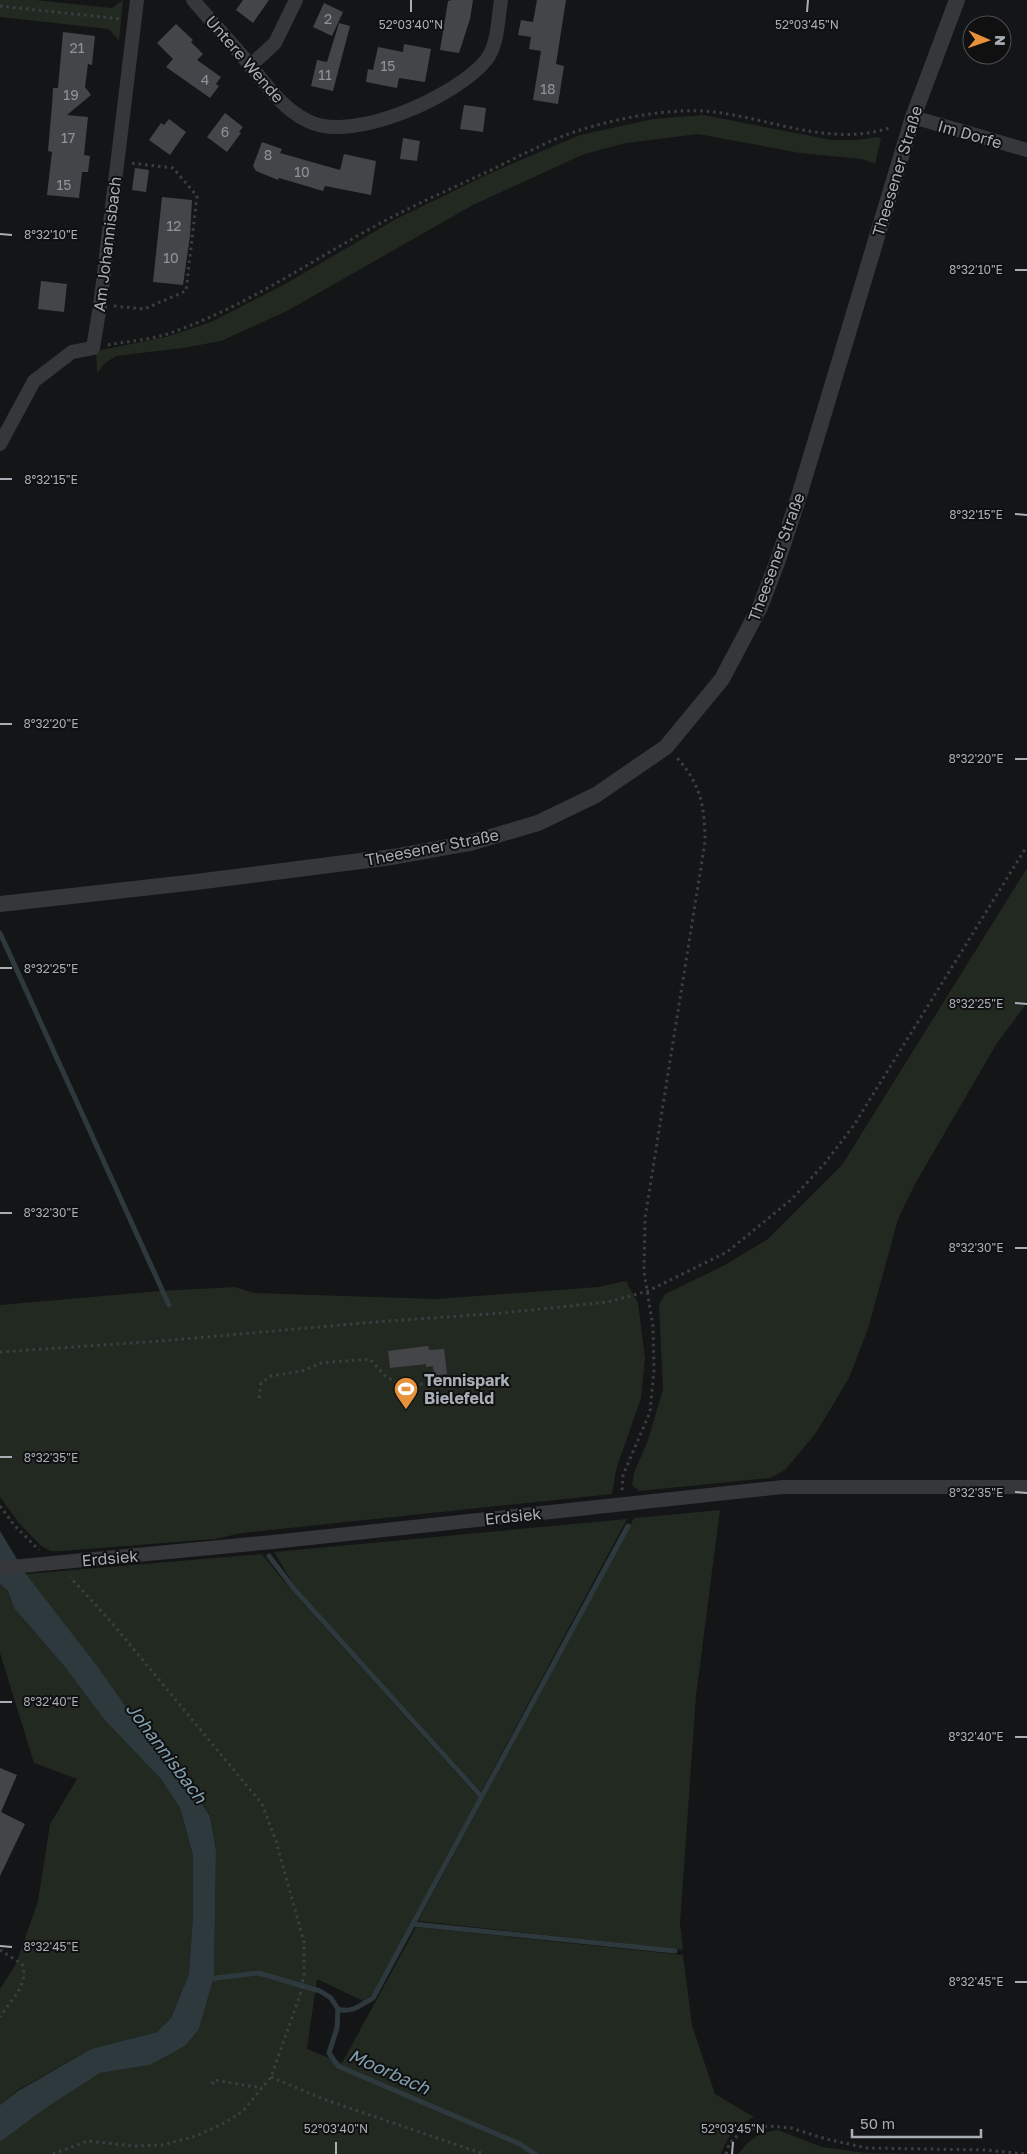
<svg xmlns="http://www.w3.org/2000/svg" width="1027" height="2154" viewBox="0 0 1027 2154" font-family="'Golos Text',sans-serif">
<style>
.green{fill:#212921}
.water{fill:#2e393e}
.lines{fill:none;stroke-linecap:round;stroke-linejoin:round}
.stream{stroke:#2e393e;stroke-width:5}
.building{fill:#444549}
.path{stroke:#3c3e42;stroke-width:3;stroke-dasharray:2.5 4;stroke-linecap:butt}
.minor{stroke:#36373b;stroke-width:14}
.tertiary{stroke:#36373b;stroke-width:16}
.ticks{fill:none;stroke:#a7aeb6;stroke-width:2}
.labels{text-anchor:middle;stroke-width:4;stroke-linejoin:round;paint-order:stroke}
.number-label{font-size:14px;fill:#8e949b}
.street-label{font-size:16px;fill:#a7aeb6;stroke:#101011}
.poi-label{font-size:16px;font-weight:bold;fill:#a7aeb6;stroke:#101011;text-anchor:start}
.water-label{font-size:18px;font-style:italic;fill:#80a1af;stroke:#101011}
.ticks-label{font-size:12px;text-anchor:middle;fill:#a7aeb6;stroke:#101011;stroke-width:4;stroke-linejoin:round;paint-order:stroke}
</style>
<rect width="100%" height="100%" fill="#141516"/>
<!-- green -->
<path class="green" d="M0,0h35l77,8 11,-8 -4,41 -10,-12 -109,-12z
M703,115l129,25h25l21,-3 3,2 -6,25 -13,-5 -62,-6 -102,-19 -72,9 -42,11 -111,51 -186,106 -66,30 -38,7 -67,8 -12,8 -7,9 -1,-22 70,-14 45,-15 76,-39 109,-64 97,-47 87,-37 73,-16z
M1027,868v135l-30,40 -82,141 -17,35 -30,110 -19,49 -33,55 -31,37 -15,8 -131,13 -7,-6 2,-12 14,-33 15,-51 -4,-84 6,-11 58,-28 45,-27 74,-74z
M626,1281l12,22 7,55 -4,40 -25,72 -4,24 -370,39 -27,6 -152,12h-12l-10,-5 -22,-23 -19,-26v-192l160,-14 75,-4 19,6 182,6 162,-12z
M720,1510l-24,186 -16,228 3,26 -265,-29 216,-403z
M627,1519l-146,273 -186,-205 -21,-35z
M262,1554l30,37 187,207 -104,194 -12,9 -46,-22 -10,70 35,14 74,-136 267,28 9,70 23,69 39,23c-21,11 -24,16 -33,37h-721v-12l46,-34 54,-35 50,-8 35,-19 14,-17 15,-54 2,-124 -6,-36 -32,-48 -45,-50 -107,-143z
M0,1584l8,7 6,17 51,59 39,51 57,61 19,29 13,47v59l-4,60 -18,44 -14,14 -66,17 -73,41 -18,15v-116l16,-25 22,-63 12,-77 27,-45 -43,-16 -34,-110z
M778,2130l44,17 44,6 50,1h-178c12,-15 21,-22 40,-24z"/>
<!-- water -->
<path class="water" d="M0,1531l26,43 71,92 36,51 45,50 32,49 6,35 -2,125 -15,53 -14,17 -35,19 -50,8 -54,35 -46,34v-37l18,-14 73,-42 66,-17 14,-14 18,-44 4,-60v-59l-13,-47 -19,-29 -57,-60 -39,-52 -51,-59 -6,-17 -8,-7z"/>
<g class="lines">
<!-- stream -->
<path class="stream" d="M0,933l169,372
M269,1556l25,33 187,207
M413,1924l262,27
M208,1979l51,-6 61,18 11,7 7,11 -1,19 -8,25 9,13 182,78 15,10
M338,2009c13,5 24,-5 35,-11l255,-472"/>
</g>
<!-- building -->
<path class="building" d="M243,0h26l-16,23 -17,-13z
M452,0h21l-3,19 -11,34 -19,-3 8,-49z
M537,0h29l-10,64 8,2 -6,38 -25,-4 8,-49 -12,-2 2,-12 -13,-2 3,-15 12,2z
M324,3l19,9 -11,24 -19,-9z
M339,23l11,3 -17,65 -22,-5 6,-26 10,2z
M176,24l17,16 -2,2 12,12 -6,6 24,17 -5,7 3,2 -9,12 -44,-31 7,-8 -16,-16z
M63,32l32,4 -3,29 -4,-1 -3,23 6,8 -24,20 21,2 -4,38 6,1 -2,16h-6l-3,26 -32,-3 5,-43 -4,-1 4,-46 1,-17h5z
M404,44l27,5 -6,33 -26,-4 -2,10 -31,-6 2,-13 5,1 5,-23 25,5z
M464,105l22,3 -3,24 -23,-3z
M225,113l18,14 -4,5 2,1 -14,19 -20,-15z
M169,119l17,13 -16,23 -21,-15 12,-17 3,2z
M403,138l17,3 -3,20 -17,-2z
M262,142l20,7 -2,4 60,17 4,-16 32,7 -5,34 -46,-9 -2,5 -44,-13 -1,2 -22,-9 -3,-5z
M135,168l14,2 -3,22 -14,-2z
M162,197l30,3 -2,36 -7,49 -30,-3z
M41,281l26,3 -3,28 -26,-3z
M428,1346l1,4 15,-1 3,25 -13,2 -1,-10 -7,1v-3l-36,4 -2,-17z
M0,1768l17,7 -16,37 24,12 -25,52z"/>
<g class="lines">
<!-- path -->
<path class="path" d="M0,6l121,13
M114,306l30,3 42,-18 11,-95 -24,-28 -43,-5
M108,345c20,-4 43,-5 62,-12 82,-28 151,-80 228,-119 29,-15 61,-29 91,-43 29,-14 58,-30 88,-40 41,-13 95,-24 137,-19 59,7 119,36 178,15
M0,1352l161,-11 214,-19 127,-9 106,-11 40,-11 79,-39 65,-53 33,-36 29,-38 173,-279
M259,1398l2,-15 10,-7 31,-5 19,-8 49,-4 15,17 14,8 18,1 39,-6 11,-10
M622,1490l1,-15 27,-63 4,-42 -1,-43 -9,-55 1,-54 60,-376c0,-34 -4,-58 -28,-84
M0,1506l14,19 25,25
M0,1950l22,14c8,20 -12,37 -22,53
M271,2077l55,23 158,54
M212,2084l2,-4 48,8
M53,2154l35,-13 46,5 28,-1 34,-9 30,-14 17,-11 28,-34 29,-82 4,-20v-33l-28,-101 -14,-37 -150,-181 -42,-46
M726,2154l3,-10 14,-14 24,-4 24,2 35,11 41,9 120,2 38,4"/>
<!-- minor -->
<path class="minor" d="M193,0c19,22 39,44 58,66 17,21 32,43 57,55 44,23 150,-25 179,-62 11,-15 11,-41 14,-59
M250,66l25,-23 21,-43
M913,117l114,33
M0,444l34,-63 38,-29 21,-4 7,-42 37,-306
M0,1568l273,-26 510,-55h244"/>
<!-- tertiary -->
<path class="tertiary" d="M0,904l196,-22 196,-25 78,-14 68,-20 58,-28 70,-48 56,-68 38,-72 18,-47 21,-64 114,-379 44,-117"/>
</g>
<!-- ticks -->
<path class="ticks" d="M411,12v-12M807,12l1,-12M0,234l12,1M1015,270h12M0,479h12M1015,514l12,1M0,724h12M1015,759h12M0,968h12M1015,1003l12,1M0,1213h12M1015,1248h12M0,1457h12M1015,1492l12,1M0,1702h12M1015,1737h12M0,1946l12,1M1015,1982h12M336,2154v-12M732,2154l1,-12"/>
<!-- icons -->
<defs>
<symbol id="stadium-pin" viewBox="-11 -11 22 30"><path d="M0 17L-7.5 6A9.5 9.5 0 1 1 7.5 6Z" fill="#e7913b" stroke="#101011"/><path d="M0-5a6.5 5 0 1 0 0 10a6.5 5 0 1 0 0-10ZM-3.5-1.8h7v3.6h-7Z" fill="#fff"/></symbol>
</defs>
<g fill-rule="evenodd">
<use href="#stadium-pin" x="392" y="1375" width="28" height="38"/>
</g>
<g class="labels">
<!-- number labels -->
<g class="number-label">
<text x="328" y="24">2</text>
<text x="77" y="53">21</text>
<text x="388" y="71">15</text>
<text x="325" y="80">11</text>
<text x="205" y="85">4</text>
<text x="548" y="94">18</text>
<text x="71" y="100">19</text>
<text x="225" y="137">6</text>
<text x="68" y="143">17</text>
<text x="268" y="160">8</text>
<text x="302" y="177">10</text>
<text x="64" y="190">15</text>
<text x="174" y="231">12</text>
<text x="171" y="263">10</text>
</g>
<!-- street labels -->
<g class="street-label">
<text transform="translate(245 59) rotate(49)" y="6">Untere Wende</text>
<text transform="translate(970 134) rotate(16)" y="6">Im Dorfe</text>
<text transform="translate(897 171) rotate(-73)" y="6">Theesener Straße</text>
<text transform="translate(107 244) rotate(-83)" y="6">Am Johannisbach</text>
<text transform="translate(776 557) rotate(-70)" y="6">Theesener Straße</text>
<text transform="translate(432 847) rotate(-11)" y="6">Theesener Straße</text>
<text transform="translate(513 1516) rotate(-6)" y="6">Erdsiek</text>
<text transform="translate(110 1558) rotate(-5)" y="6">Erdsiek</text>
</g>
<!-- poi labels -->
<g class="poi-label">
<text x="424" y="1386">Tennispark<tspan x="424" dy="18">Bielefeld</tspan></text>
</g>
<!-- water labels -->
<g class="water-label">
<text transform="translate(166 1753) rotate(53)" y="6">Johannisbach</text>
<text transform="translate(389 2072) rotate(24)" y="6">Moorbach</text>
</g>
</g>
<g class="ticks-label">
<text x="411" y="29">52°03'40"N</text>
<text x="807" y="29">52°03'45"N</text>
<text x="51" y="239">8°32'10"E</text>
<text x="976" y="274">8°32'10"E</text>
<text x="51" y="484">8°32'15"E</text>
<text x="976" y="519">8°32'15"E</text>
<text x="51" y="728">8°32'20"E</text>
<text x="976" y="763">8°32'20"E</text>
<text x="51" y="973">8°32'25"E</text>
<text x="976" y="1008">8°32'25"E</text>
<text x="51" y="1217">8°32'30"E</text>
<text x="976" y="1252">8°32'30"E</text>
<text x="51" y="1462">8°32'35"E</text>
<text x="976" y="1497">8°32'35"E</text>
<text x="51" y="1706">8°32'40"E</text>
<text x="976" y="1741">8°32'40"E</text>
<text x="51" y="1951">8°32'45"E</text>
<text x="976" y="1986">8°32'45"E</text>
<text x="336" y="2133">52°03'40"N</text>
<text x="733" y="2133">52°03'45"N</text>
</g>
<!-- north arrow -->
<g transform="translate(987 40) rotate(92)"><circle r="24" fill="#101011" stroke="#4c4f53"/>
<path d="M0-4L9 19L0 12L-9 19Z" fill="#e7913b"/>
<text y="-8" font-size="14" font-weight="bold" text-anchor="middle" fill="#a7aeb6">N</text>
</g>
<!-- scale -->
<path d="M852 2129v8h129v-8" fill="none" stroke="#a7aeb6" stroke-width="2.5"/>
<text x="860" y="2129" font-size="15" fill="#a7aeb6" stroke="#101011" stroke-width="4" paint-order="stroke">50 m</text>
</svg>
